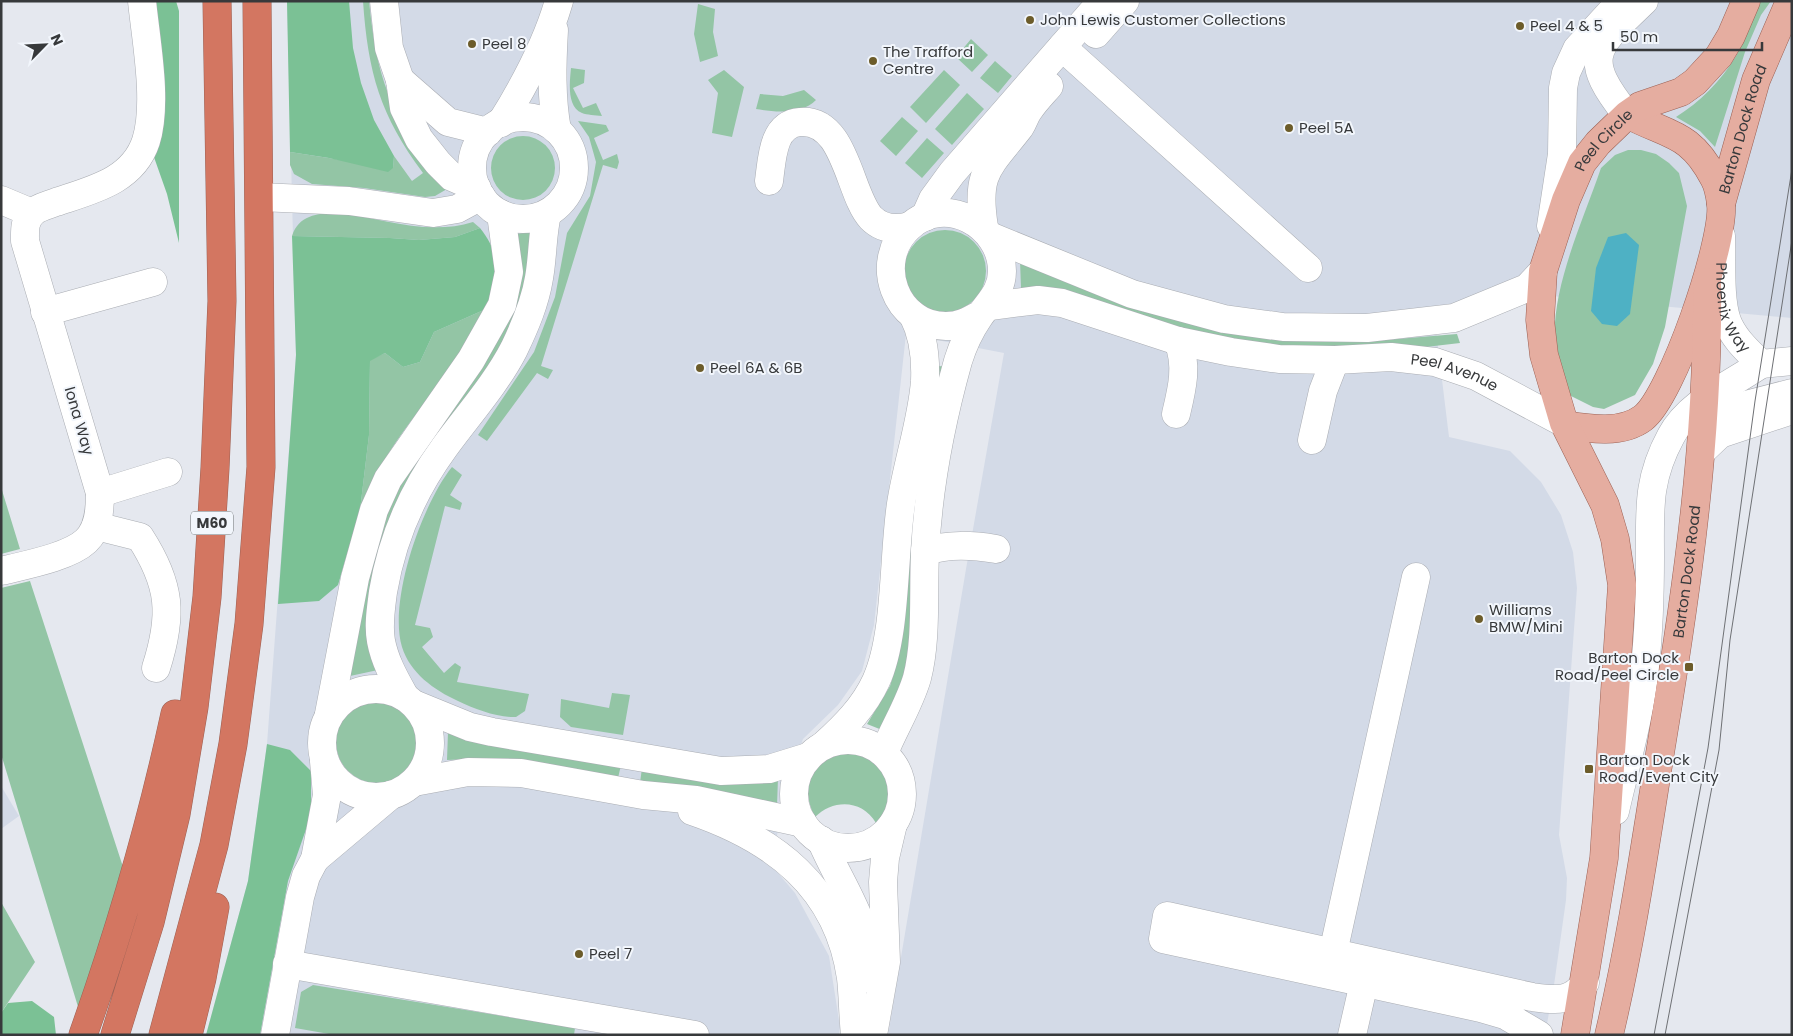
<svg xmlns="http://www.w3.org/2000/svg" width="1793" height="1036" viewBox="0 0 1793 1036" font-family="Poppins,sans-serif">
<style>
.built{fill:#d3dae7}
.green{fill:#93c5a5}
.forest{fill:#7bc195}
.water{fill:#4eb1c4}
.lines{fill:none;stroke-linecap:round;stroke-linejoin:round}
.minor-casing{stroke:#aaadb3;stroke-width:29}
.major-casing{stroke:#9c6154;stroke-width:29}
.highway-casing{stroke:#9c6154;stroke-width:29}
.minor{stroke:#fff;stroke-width:28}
.major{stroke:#e5ada0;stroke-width:28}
.highway{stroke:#d37661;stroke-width:28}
.tram{stroke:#6e7074;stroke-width:1}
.poi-dot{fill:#6c5c2a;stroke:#f2f6fc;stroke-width:2}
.labels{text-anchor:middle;stroke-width:4;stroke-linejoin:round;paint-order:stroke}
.shield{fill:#f2f6fc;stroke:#6f7275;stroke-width:1}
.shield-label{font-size:14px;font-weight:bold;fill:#37393b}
.poi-label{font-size:15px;fill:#37393b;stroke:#f2f6fc;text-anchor:start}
.street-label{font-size:15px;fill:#37393b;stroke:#f2f6fc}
</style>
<rect width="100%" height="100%" fill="#e5e8ef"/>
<!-- built -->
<path class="built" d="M287,1h1505v317l-285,-26 -49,11 -25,3 16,131 61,14 31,31 20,33 12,37 4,36 -18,247 8,43 -1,22 -12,85 -9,50h-657l78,-466 38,-216 -98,-19 -32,291 -12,46 -24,34 -35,34 -19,54 -12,73 23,27 34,63 11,71 -1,8h-633l42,-154 19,-137 29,-389z
M1,786l18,30 -18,13z"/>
<!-- green -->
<path class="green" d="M363,1h6c4,38 9,73 26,108 12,27 36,55 52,80l-12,7 -10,1 -61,-9 -52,-4 -18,-10 -4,-9v-13l103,16 1,-12 18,25 11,-8c-43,-58 -55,-100 -60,-172z
M1759,1h12l-10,14 -16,37 -30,95 -15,-16 -24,-14c24,-15 45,-36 60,-61 10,-17 15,-37 23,-55z
M698,4l17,5 -2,23 5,24 -18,6 -6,-28z
M971,39l17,16 -16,17 -16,-15z
M995,61l17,15 -14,17 -18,-15z
M571,68l14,2 -1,13 -11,5 10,20 13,-5 6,13c-7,-1 -15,-1 -20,-3 -16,-6 -12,-33 -11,-45z
M724,70l20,17 -12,50 -20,-4 6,-40 -10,-13z
M944,70l16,15 -34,38 -16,-16z
M804,90l12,10c-14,15 -42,12 -60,9l4,-15 23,2z
M967,93l17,16 -32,36 -17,-16z
M902,117l16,14 -22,25 -16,-15z
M578,121l28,4 3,6 -15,7 9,22 14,-6 2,8 -2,7 -14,-4 -62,201 12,4 -5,9 -11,-6 -50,68 -9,-6 56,-83 21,-55 12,-64 23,-37 6,-34 -7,-25z
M491 168a32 32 0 1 1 64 0a32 32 0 1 1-64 0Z
M927,138l17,15 -22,25 -17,-15z
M1628,150h13l15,4 13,9 10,10 8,33 -22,121 -12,37 -18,31 -31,14 -11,-2 -24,-12c-4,-13 -10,-27 -13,-41 -9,-58 26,-130 45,-186l14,-13z
M337,212c45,7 92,24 136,10l7,6 -25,9 -36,3 -29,-2 -98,-2c7,-21 24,-22 45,-24z
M904 271a41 41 0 1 1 82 0a41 41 0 1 1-82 0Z
M530,232v30l-7,36 -26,59 -75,102 -44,211 -28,6 20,-113 20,-65 52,-79 74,-185z
M1020,260l306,80 47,1 84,-7 3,9 -43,5 -91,2 -91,-8 -214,-54z
M486,309c-22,52 -64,93 -94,139 -13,20 -22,41 -32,62l9,-75 1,-75 15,-7 18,14 17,-5 14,-30z
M938,366l11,1 -37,242 -6,66 -24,55 -15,-6 23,-38 8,-27 14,-148z
M452,467l10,8 -12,20 12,8 -2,7 -15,-4 -30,119 15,3 3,9 -11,10 22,26 11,-10 6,4 -4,15 72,12 -4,17 -9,6c-18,1 -41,-8 -58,-16 -24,-11 -48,-28 -56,-54 -14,-46 20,-143 50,-180z
M1,487l19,62 -19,5z
M30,581l94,289 -45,140 -78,-256v-166z
M612,693l18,2 -7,40 -52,-8 -11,-10 1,-18 48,9z
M336 742a41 41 0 1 1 82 0a41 41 0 1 1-82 0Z
M448,732l173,33 -3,13 -125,-20 -46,2z
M849,752c36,6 55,42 27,71 -14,-24 -43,-24 -61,-6 -17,-33 -3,-60 34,-65z
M642,768l136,10 -1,28 -137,-23z
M1,902l34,60 -34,51z
M313,985l262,43 -1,7h-239l-40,-7 6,-36z"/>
<!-- forest -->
<path class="forest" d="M146,1h30l3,10v232l-12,-49 -18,-51z
M287,1h62l4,47 8,35 13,37 20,36 -1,12 -5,4 -59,-14 -39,-6z
M480,228c23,29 17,48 6,81l-52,23 -14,30 -17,5 -18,-14 -15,8 -1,74 -9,75 -22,75 -19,16 -41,3 18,-249 -4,-119 98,2 29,2 36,-3z
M267,744l23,6 21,21v44l-23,66 -28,154h-54l42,-154z
M32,1001l22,16 2,18h-55v-22l7,-10z"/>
<!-- water -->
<path class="water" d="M1626,233l13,12 -9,69 -13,12 -15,-2 -11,-13 5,-43 12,-31z"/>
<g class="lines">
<defs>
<g id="minor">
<path d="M384,1l5,47 11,32 4,28 15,31 19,24 14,14 25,11"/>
<path d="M554,30c-2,34 -3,67 3,100"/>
<path d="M1096,34l29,-33"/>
<path d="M1062,47l246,221"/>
<path d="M400,80l48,42 40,10"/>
<path d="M1627,115c-47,-59 -32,-67 17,-114"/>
<circle cx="523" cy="168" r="51"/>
<path d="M501,123c23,-37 46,-80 58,-122"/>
<path d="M769,181c3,-21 3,-57 31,-59 46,-4 49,73 71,96 11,11 25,12 39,8"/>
<path d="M260,197l89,4 84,12 24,-4 24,-13"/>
<path d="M1,200l31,13"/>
<path d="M925,217l8,-18 19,-26 150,-172"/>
<path d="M1551,226l11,-72 1,-66 3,-15 11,-24 44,-48"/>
<path d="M984,227c-9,-55 5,-60 36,-100 4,-6 5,-12 9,-17 6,-9 13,-16 20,-24"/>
<path id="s1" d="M1721,236c1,24 -2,63 6,85 7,18 21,30 34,43l31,-3"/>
<path d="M992,237l140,57 92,25 59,8 84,1 87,-10 73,-30 16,-17"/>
<path id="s2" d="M990,306l48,-6 24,3 116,38 53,11 48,7 56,1 56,-3 44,5 41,14 88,47"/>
<path d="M45,312l108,-30"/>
<path d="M1176,414c6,-25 12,-49 2,-73"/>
<path d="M1684,419l19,-3 89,-23"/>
<path d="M1312,440l11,-49 12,-31"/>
<path d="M1702,451l18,-17 72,-24"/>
<path d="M100,493l68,-21"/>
<path d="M96,526l44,11c31,48 33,78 16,131"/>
<path d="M925,551c25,-7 46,-6 71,-2"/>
<path d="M1,571c24,-6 68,-14 85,-30 13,-12 14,-32 14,-48l-75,-252c0,-10 -1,-20 7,-28 6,-6 17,-8 24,-11 36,-12 77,-21 90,-61 12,-38 0,-100 -4,-140"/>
<circle cx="376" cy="743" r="54"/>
<path d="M405,697c-10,-18 -20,-35 -24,-56 -3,-16 0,-33 2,-49 9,-54 29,-100 61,-144 24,-33 52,-64 70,-99 11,-23 21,-46 25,-71 4,-22 3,-43 8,-64"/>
<path d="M416,705l54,22 22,5 229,39 48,-2 39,-12"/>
<path d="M329,714l26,-136 19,-68 14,-31 83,-119 31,-55 7,-33 -8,-58"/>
<circle cx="848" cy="794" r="54"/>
<path d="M824,745c21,-19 40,-38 52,-64 21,-46 17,-125 25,-177 6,-40 21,-83 24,-123 1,-23 -1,-45 -12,-66"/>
<path d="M884,753c10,-25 25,-48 33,-75 10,-39 6,-84 8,-125 3,-64 16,-131 33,-192 5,-16 12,-31 21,-44 11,-16 23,-26 23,-46 0,-46 -57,-78 -93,-44 -37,34 -14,100 38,99 13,0 23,-6 34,-12"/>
<path d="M414,782l54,-10 53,1 122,22 53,5 107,23"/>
<path d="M692,811c82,28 146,76 159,167 2,18 2,38 4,57"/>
<path d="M1615,811c11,-48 25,-95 30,-145 4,-36 5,-73 5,-109 0,-47 -3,-77 21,-121 17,-33 61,-52 90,-72"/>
<path d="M821,840c22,51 49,81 50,139"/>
<path d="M315,859l76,-64"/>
<path d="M287,964l408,71"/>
<path d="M1329,971l87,-394"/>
<path d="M275,1035l25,-138 6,-21 9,-17 12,-64 -3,-34"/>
<path d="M873,1035l13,-73 -3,-80 2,-24 8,-34"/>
<path d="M1352,1035l16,-70"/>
<path d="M1539,1035l-34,-20 -24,-7 -318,-69 4,-23 365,81c22,3 39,6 53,-14"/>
</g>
<g id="major">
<path id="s3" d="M1721,204l35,-124 34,-79"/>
<path d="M1566,425c24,4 56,9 77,-7 29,-22 82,-176 78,-214 -1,-8 -3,-19 -7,-26 -24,-46 -45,-42 -85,-63"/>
<path id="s4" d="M1575,1035l29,-177 18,-273 -7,-46 -10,-34 -41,-82 -20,-68 -4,-35 3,-49 23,-71 16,-37 16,-20 29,-28 13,-9 41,-14 14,-10 24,-26 12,-20 15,-35"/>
<path id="s5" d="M1609,1035c23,-97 37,-196 53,-294 25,-152 47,-304 45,-459"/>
</g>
<path id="highway" d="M83,1035c38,-107 68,-210 92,-321
M115,1035l35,-113 26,-108 18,-107 13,-110 8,-129 7,-167 -5,-300
M163,1035l51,-190 19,-101 16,-120 12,-157 -4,-466
M188,1035l14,-57 13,-71"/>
</defs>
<!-- minor casing -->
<use href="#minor" class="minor-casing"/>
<!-- major casing -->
<use href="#major" class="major-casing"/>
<!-- highway casing -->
<use href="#highway" class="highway-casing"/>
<!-- minor -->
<use href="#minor" class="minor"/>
<!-- major -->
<use href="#major" class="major"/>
<!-- highway -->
<use href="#highway" class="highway"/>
<!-- tram -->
<path class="tram" d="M1654,1035l54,-287 47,-347 37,-232
M1665,1035l54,-285 11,-110 62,-400"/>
</g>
<!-- markers -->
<g class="poi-dot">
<circle cx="1030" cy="20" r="5"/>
<circle cx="1520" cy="26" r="5"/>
<circle cx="472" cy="44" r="5"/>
<circle cx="873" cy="61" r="5"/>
<circle cx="1289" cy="128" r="5"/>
<circle cx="700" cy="368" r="5"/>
<circle cx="1479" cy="619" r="5"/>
<rect x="1684" y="662" width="10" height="10" rx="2.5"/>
<rect x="1584" y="764" width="10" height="10" rx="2.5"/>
<circle cx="579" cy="954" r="5"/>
</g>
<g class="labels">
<!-- shield labels -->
<rect class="shield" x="191" y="511.5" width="42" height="23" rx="4"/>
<g class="shield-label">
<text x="212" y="528">M60</text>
</g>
<!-- poi labels -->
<g class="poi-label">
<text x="1040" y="25">John Lewis Customer Collections</text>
<text x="1530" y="31">Peel 4 &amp; 5</text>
<text x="482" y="49">Peel 8</text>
<text x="883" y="57">The Trafford<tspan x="883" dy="17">Centre</tspan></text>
<text x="1299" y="133">Peel 5A</text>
<text x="710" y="373">Peel 6A &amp; 6B</text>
<text x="1489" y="615">Williams<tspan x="1489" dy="17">BMW/Mini</tspan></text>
<text x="1679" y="663" text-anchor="end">Barton Dock<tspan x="1679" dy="17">Road/Peel Circle</tspan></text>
<text x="1599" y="765">Barton Dock<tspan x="1599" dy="17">Road/Event City</tspan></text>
<text x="589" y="959">Peel 7</text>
</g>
<!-- street labels -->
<g class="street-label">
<text dy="5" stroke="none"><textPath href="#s3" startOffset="78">Barton Dock Road</textPath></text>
<text dy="5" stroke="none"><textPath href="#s4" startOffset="928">Peel Circle</textPath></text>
<text dy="5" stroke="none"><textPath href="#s1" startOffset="74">Phoenix Way</textPath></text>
<text dy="5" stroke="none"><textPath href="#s2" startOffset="475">Peel Avenue</textPath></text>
<text transform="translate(79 421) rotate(74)" y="5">Iona Way</text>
<text dy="5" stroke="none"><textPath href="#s5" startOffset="470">Barton Dock Road</textPath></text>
</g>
</g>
<!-- border -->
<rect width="1793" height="1036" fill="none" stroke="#37393b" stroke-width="5"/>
<!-- north arrow -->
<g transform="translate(45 45) rotate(66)" stroke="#f2f6fc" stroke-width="4" paint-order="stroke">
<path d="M0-4L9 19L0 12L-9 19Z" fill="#37393b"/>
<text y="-8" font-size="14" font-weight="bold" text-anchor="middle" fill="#37393b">N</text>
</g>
<!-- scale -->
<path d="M1613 42v8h149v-8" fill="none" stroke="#37393b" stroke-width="2.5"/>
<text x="1620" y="42" font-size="15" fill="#37393b" stroke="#f2f6fc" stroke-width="4" paint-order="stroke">50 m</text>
</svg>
